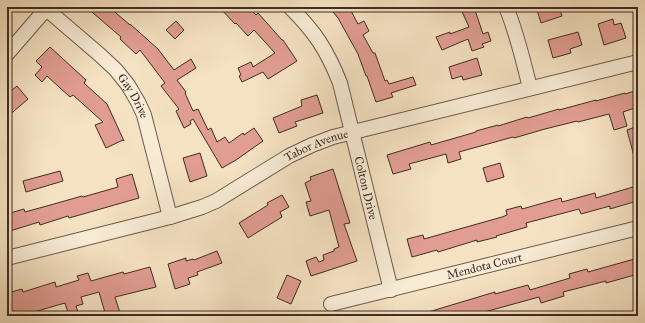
<svg xmlns="http://www.w3.org/2000/svg" width="645" height="323" viewBox="0 0 645 323" font-family="'IM FELL Great Primer',serif">
<style>
.building{fill:#e19d92;stroke:#412c25}
.lines{fill:none;stroke-linecap:round;stroke-linejoin:round}
.minor-casing{stroke:#6e5a4c;stroke-width:16}
.minor{stroke:#f8ecd7;stroke-width:14}
.labels{text-anchor:middle;stroke-width:3;stroke-linejoin:round;paint-order:stroke}
.street-label{font-size:12px;fill:#412c25;stroke:#f8ecd7}
</style>
<rect width="100%" height="100%" fill="#f5e2c2"/>
<filter id="stains"><feTurbulence type="fractalNoise" baseFrequency=".005" numOctaves="4"/><feColorMatrix values="0 0 0 0 .2 0 0 0 0 .09 0 0 0 0 .02 0 0 0 .5 -.17"/></filter>
<radialGradient id="worn" r=".72"><stop offset=".6" stop-color="#630" stop-opacity="0"/><stop offset="1" stop-color="#630" stop-opacity=".3"/></radialGradient>
<!-- building -->
<path class="building" d="M86,7h23l21,18v-1l28,25 16,21 17,-11 5,9 -19,12 9,12 -1,1 8,18 5,-2 10,21 3,-2 6,14 8,-5 4,6 14,-10 1,2 10,-7 9,13 -27,19 -14,8 -29,-49 -3,2 1,3 -7,4 -8,-17 3,-2 -18,-23 4,-3 -25,-33 -4,4 -16,-15 1,-2z
M219,7h30l7,8 2,-2 24,27h1l14,21 -29,18 -5,-7 -21,10 -3,-6 2,-1 -3,-7 13,-6 2,5 22,-14 -21,-23 -6,6 -12,-13 -1,1z
M329,7h20l9,17 6,-3 5,10 -6,4 10,18h2l10,28 2,-1 2,4 24,-7 3,8 -25,8 2,4 -17,5 -9,-26h-1l-8,-22 -20,-36z
M460,7h14l9,27 5,-2 3,9 -9,3 2,3 -12,4 -4,-12 -26,11 -6,-13 14,-5v2l19,-7z
M546,7h13l3,9 -21,7 -4,-13z
M613,19l1,6 7,-2 5,15 -22,7 -6,-21z
M176,21l8,9 -9,9 -9,-9z
M578,32l4,13 -12,4 1,4 -18,5 -5,-18z
M50,47l36,33 -2,3 23,21 17,37 -1,-1 -17,8 -11,-23 8,-3 -30,-27 -3,2 -23,-21 -5,6 -7,-7 7,-8 -6,-6z
M477,58l5,17 -19,5 -1,-4 -10,3 -3,-12z
M17,86l11,13 -21,18v-23z
M638,90v17l-15,5 4,14 -13,4 -5,-16 -31,8 -1,-1 -32,8 -31,9 -1,-1 -54,15 2,7 -13,4 -2,-9 -37,10 2,5 -18,5 -6,-19 43,-13 1,3 45,-13v-1l22,-6v1l29,-9 1,1 31,-9v1l37,-10v1l29,-8v1z
M317,95l6,18 -28,9 2,4 -18,7 -6,-15 29,-12 -1,-6z
M638,126v33l-3,1 -8,-30z
M200,153l7,23 -17,6 -7,-24z
M500,163l4,14 -17,5 -4,-14z
M333,169l17,54 -6,1 13,37 -46,15 -5,-15 10,-4 3,5 5,-2 -1,-5 11,-4v-2l5,-2 -10,-37 -19,6 -4,-14 5,-1 -6,-18 6,-3 -1,-3z
M60,171l3,10 -37,11 -3,-11z
M132,174l7,24 -70,20 -1,-2 -28,9 -1,-3 -29,9 -3,-9v-8l17,-5 1,3 29,-8 28,-8 1,1 35,-10 -2,-8z
M633,187l4,14 -27,8v-3l-29,8 -2,-5 -53,14 1,4 -31,9 1,1 -20,5v-2l-39,12 -1,-2 -25,7 -5,-18 16,-4 1,4 78,-22 5,-2 -1,-5 15,-4 1,3 39,-11 1,4 33,-9 1,5z
M282,195l7,12 -9,5 2,5 -34,21 -9,-15 29,-18 -1,-2z
M217,251l5,12 -25,9 1,3 -10,3 2,6 -15,5 -7,-25 18,-6v3l7,-2 1,1z
M638,258v16l-32,9v-2l-43,11 1,4 -23,7 -2,-6 -69,19h-45v-3l70,-21v2l33,-9 2,5 40,-12 -1,-4 18,-5 1,3z
M150,267l6,20 -41,10 6,19h-15l-7,-24 -18,5 2,7 -7,2 3,10h-10l-4,-13 -45,13h-13v-17l3,-1 -2,-5 14,-4 1,3 32,-10 1,5 23,-7 -2,-4 11,-3 3,8 32,-9 1,2z
M287,275l14,6 -10,23 -14,-6z"/>
<g class="lines">
<defs>
<g id="minor">
<path id="s1" d="M44,7l56,48 16,15 12,15 10,17 6,13 26,102"/>
<path id="s2" d="M290,7c25,25 37,43 50,76l51,207"/>
<path d="M506,7c11,26 17,53 24,81"/>
<path d="M7,54l39,-45"/>
<path id="s3" d="M7,258l163,-41 32,-10 14,-6 73,-45 23,-11 21,-8 305,-75"/>
<path id="s4" d="M331,304l307,-76"/>
</g>
</defs>
<!-- minor casing -->
<use href="#minor" class="minor-casing"/>
<!-- minor -->
<use href="#minor" class="minor"/>
</g>
<g class="labels">
<!-- street labels -->
<g class="street-label">
<text dy="4" stroke="none"><textPath href="#s1" startOffset="127">Gay Drive</textPath></text>
<text dy="4" stroke="none"><textPath href="#s3" startOffset="332">Tabor Avenue</textPath></text>
<text dy="4" stroke="none"><textPath href="#s2" startOffset="200">Colton Drive</textPath></text>
<text dy="4" stroke="none"><textPath href="#s4" startOffset="158">Mendota Court</textPath></text>
</g>
</g>
<!-- margin -->
<rect width="645" height="323" fill="none" stroke="#f5e2c2" stroke-width="24"/>
<rect x="8" y="8" width="629" height="307" fill="none" stroke="#412c25" stroke-width="2"/>
<rect x="12" y="12" width="621" height="299" fill="none" stroke="#412c25"/>
<rect width="100%" height="100%" filter="url(#stains)"/>
<rect width="100%" height="100%" fill="url(#worn)"/>
</svg>
